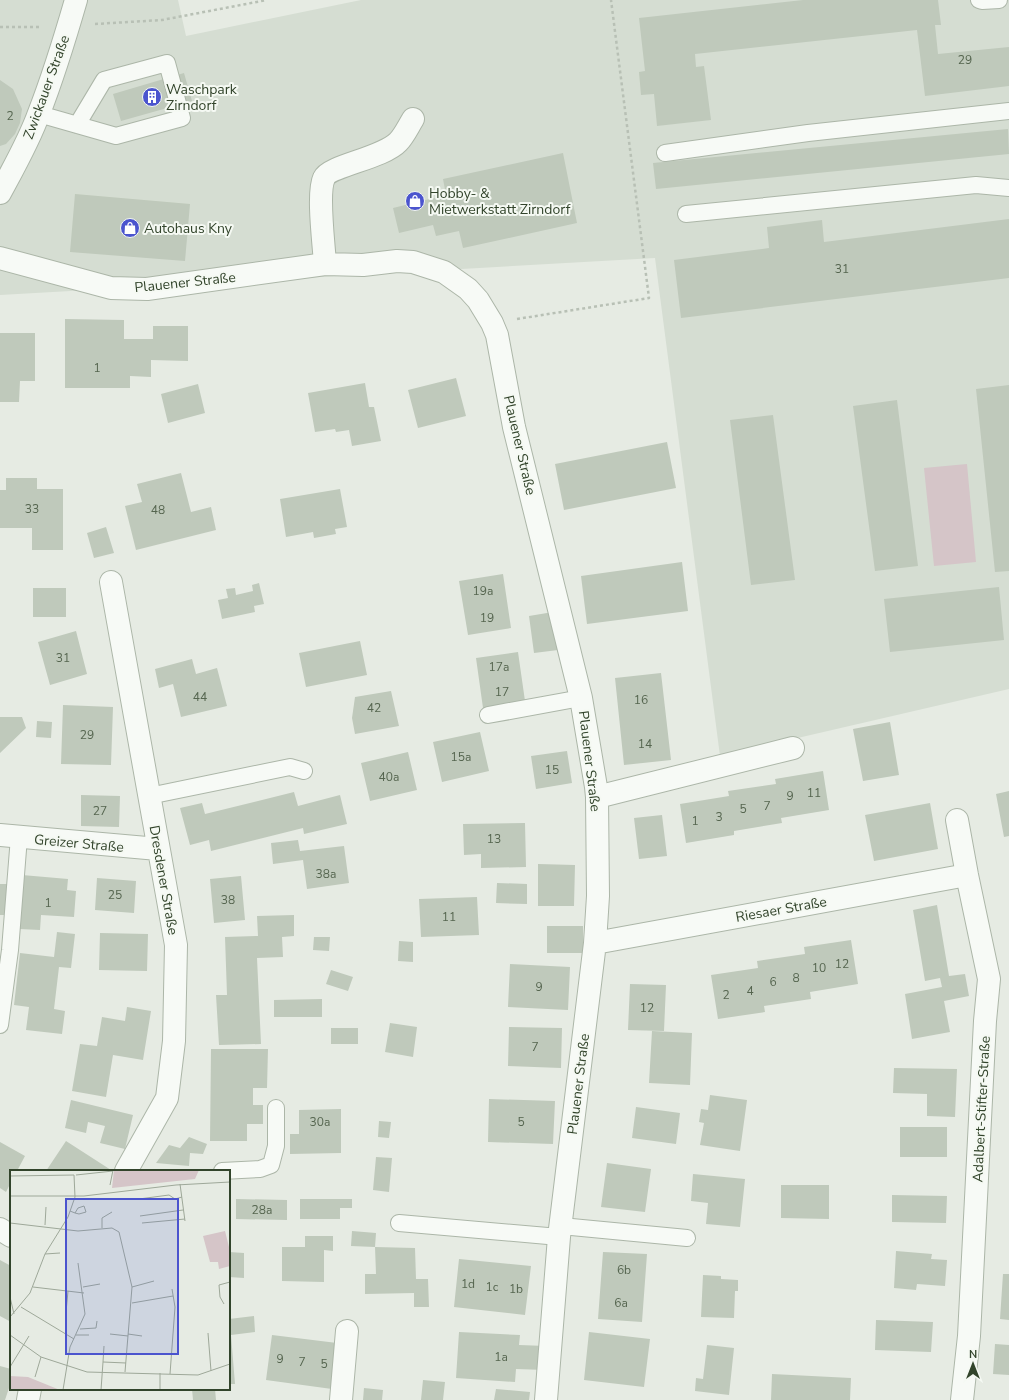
<svg xmlns="http://www.w3.org/2000/svg" width="1009" height="1400" viewBox="0 0 1009 1400" font-family="'Nunito Sans',sans-serif">
<style>
.built{fill:#d5ddd2}
.green{fill:#d5c5c8}
.building{fill:#bfc9bb}
.lines{fill:none;stroke-linecap:round;stroke-linejoin:round}
.lane-casing{stroke:#acb6a8;stroke-width:18}
.street-casing{stroke:#acb6a8;stroke-width:24}
.path{stroke:#b8c0b5;stroke-width:2.5;stroke-dasharray:3 3;stroke-linecap:butt}
.lane{stroke:#f7faf6;stroke-width:16}
.street{stroke:#f7faf6;stroke-width:22}
.labels{text-anchor:middle;stroke-width:4;stroke-linejoin:round;paint-order:stroke}
.number-label{font-size:12px;fill:#55654f}
.street-label{font-size:14px;fill:#32442b;stroke:#f5f9f3}
.poi-label{font-size:14px;fill:#32442b;stroke:#f5f9f3;text-anchor:start}
.inset-road{fill:none;stroke:#9ea899;stroke-width:1}
.view{fill:#4b54ce;fill-opacity:0.15;stroke:#4b54ce;stroke-width:2}
.inset-edge{fill:none;stroke:#32442b;stroke-width:2}
</style>
<rect width="100%" height="100%" fill="#e6ebe3"/>
<!-- built -->
<path class="built" d="M0,0h178l8,36 175,-36h648v689l-289,67 -65,-498 -655,37z"/>
<!-- green -->
<path class="green" d="M967,464l9,98 -42,4 -10,-98z"/>
<!-- building -->
<path class="building" d="M803,0h135l3,25h-6l3,29 71,-7v39l-84,10 -8,-66 -222,24 1,13 8,-1 7,54 -54,6 -3,-32 -13,1 -2,-23 6,-1 -6,-53z
M184,73l8,28 -71,20 -8,-27z
M0,80l13,9 9,20 -2,14 -5,11 -9,10 -6,2z
M1008,129l1,25 -353,35 -3,-26z
M563,153l14,70 -114,25 -4,-17 -23,5 -3,-11 -34,8 -6,-25 53,-13 -3,-16z
M75,194l115,10 -5,57 -115,-9z
M1009,219v59l-328,40 -7,-58 95,-12 -2,-21 55,-7 2,22z
M65,319l59,1v19h29v-13h35v35l-37,-1v17l-21,-1v12h-65z
M0,333h35v48h-15l-1,21h-19z
M456,378l10,38 -48,12 -10,-38z
M365,383l4,24h5l7,34 -29,5 -3,-16 -13,2 -1,-3 -20,3 -7,-39z
M198,384l7,29 -37,10 -7,-29z
M1009,385v186l-14,1 -19,-183z
M897,400l21,166 -43,5 -22,-165z
M773,415l22,165 -44,5 -21,-165z
M667,442l9,46 -112,22 -9,-46z
M181,473l10,39 20,-5 5,23 -80,20 -11,-44 17,-4 -5,-18z
M6,478h31v11h26v61h-31v-22h-32v-38h6z
M340,489l7,38 -12,2 1,5 -22,4 -1,-6 -27,5 -6,-38z
M106,527l8,26 -20,5 -7,-25z
M682,562l6,49 -101,13 -6,-48z
M503,574l8,54 -43,7 -9,-54z
M259,583l5,21 -10,2 1,6 -33,7 -4,-19 10,-2 -2,-9 9,-1 1,7 17,-4 -1,-6z
M999,587l5,53 -114,12 -6,-53z
M33,588h33v29h-33z
M553,612l5,38 -24,3 -5,-37z
M76,631l11,43 -37,11 -12,-43z
M360,641l7,34 -61,12 -7,-34z
M518,652l7,49 -42,7 -7,-50z
M192,659l4,15 21,-6 10,38 -46,11 -8,-33 -14,4 -4,-19z
M661,673l10,87 -47,5 -9,-87z
M391,691l8,35 -44,8 -3,-16 3,-21z
M63,705l50,2 -2,58 -50,-1z
M0,717h22l4,11 -26,25z
M37,721l15,1 -1,16 -15,-1z
M890,722l9,53 -36,6 -10,-52z
M480,732l9,39 -47,11 -9,-40z
M567,751l5,32 -36,6 -5,-33z
M408,752l9,38 -47,11 -9,-38z
M823,771l6,39 -48,8 1,5 -48,8v4l-48,8 -6,-39 49,-8 -1,-5 48,-7 -1,-5z
M1009,791v45l-5,1 -8,-43z
M294,792l4,14 42,-11 7,29 -43,10 -1,-6 -92,23 -2,-11 -19,5 -10,-37 22,-5 3,11z
M81,795l39,1 -1,31 -38,-1z
M930,803l8,46 -64,12 -9,-46z
M662,815l5,41 -28,3 -5,-41z
M525,823l1,44 -45,1v-14l-17,1 -1,-31z
M298,840l2,11 44,-5 5,37 -42,6 -4,-29 -30,4 -2,-21z
M538,864l37,1 -1,41h-36z
M22,875l46,4 -1,11 9,1 -2,26 -33,-2 -1,15 -21,-1z
M241,876l4,44 -31,3 -4,-44z
M97,878l39,3 -2,32 -39,-3z
M497,883l30,1v20l-31,-1z
M0,884h7l-2,31h-5z
M477,897l2,38 -58,2 -2,-38z
M937,905l12,71 16,-2 4,22 -25,5 6,31 -38,7 -7,-45 37,-7 -2,-9 -15,3 -12,-71z
M294,915v21l-12,1 1,20 -26,1 4,86 -42,1 -3,-50h11l-2,-58 33,-1 -1,-20z
M547,926h36v27h-36z
M57,932l18,2 -4,34 -12,-1 -5,42 11,2 -3,23 -36,-4 3,-23 -15,-2 6,-52 34,4z
M100,933l48,1 -1,37 -48,-1z
M314,937h16l-1,14 -16,-1z
M851,940l7,44 -48,8 1,7 -47,7 1,6 -47,7 -7,-44 47,-7 -1,-7 48,-7 -1,-7z
M399,941l14,1v20l-15,-1z
M510,964l60,3 -2,43 -60,-3z
M331,970l22,7 -5,14 -22,-7z
M630,984l36,1 -2,46 -36,-1z
M322,999v18h-48v-17z
M127,1007l24,4 -8,49 -30,-5 -7,42 -34,-6 8,-47 17,2 5,-29 23,4z
M390,1023l27,4 -4,30 -28,-5z
M509,1027l53,1 -1,40 -53,-2z
M331,1028h27v16h-27z
M652,1031l40,2 -2,52 -41,-2z
M211,1049h57l-1,39h-14v17h10v19h-16v17h-37z
M894,1068l63,1 -2,48 -28,-1v-22l-34,-1z
M710,1095l37,5 -7,51 -40,-6 4,-22 -5,-1 2,-13 7,1z
M489,1099l66,2 -2,43 -65,-2z
M71,1100l62,15 -8,34 -25,-6 5,-17 -17,-4 -2,11 -21,-5z
M636,1107l44,6 -4,31 -44,-6z
M341,1109v44l-51,1v-20h9v-24z
M379,1121l12,1 -2,16 -11,-1z
M900,1127h47v30h-47z
M189,1137l18,7 -4,10 -13,-1 -1,13 -33,-3 13,-18 11,3z
M66,1141l45,29 -1,1h-64z
M0,1142l25,14 -8,15h-6v11l-5,10 -6,-4z
M376,1157l16,1 -3,34 -16,-2z
M607,1163l44,6 -6,43 -44,-5z
M693,1174l52,5 -5,48 -34,-3 2,-21 -17,-2z
M781,1185h48v34l-48,-1z
M892,1195l55,1 -1,27 -54,-1z
M236,1199l51,1v20l-51,-1z
M300,1199h52v9h-12v11h-40z
M352,1231l24,2 -1,14 -24,-1z
M305,1236h28v15l-9,-1v32l-42,-1v-34h23z
M375,1247l40,1 1,31h12l1,28h-15v-14l-49,1v-20h11z
M896,1251l36,3 -1,5 16,1 -2,26 -28,-2 -1,6 -22,-2z
M229,1252l15,1v25l-15,-1z
M603,1252l44,2 -5,68 -44,-3z
M459,1259l72,7 -6,49 -71,-8z
M0,1260l11,6v56l-11,-6z
M1003,1274h6v46l-9,-1z
M703,1275l18,1v3l17,1v11h-3l-1,27 -33,-1z
M254,1316l1,16 -24,3 4,49h-6v-65z
M876,1320l57,2 -2,30 -56,-2z
M459,1332l61,3 -1,10 27,1 -1,24 -29,-1 -1,13 -59,-4z
M589,1332l61,7 -6,48 -60,-7z
M272,1335l65,8 -5,46 -66,-9z
M995,1344l14,1v30l-16,-1z
M707,1345l27,3 -5,47 -34,-4 1,-13 7,1z
M0,1366l11,3v13l-6,18h-5z
M772,1374l79,4 -1,22h-79z
M423,1380l22,2 -2,18h-22z
M364,1388l19,2 -1,10h-19z
M192,1389h23l1,11h-23z
M496,1389l34,3 -1,8h-35z"/>
<g class="lines">
<defs>
<path id="lane" d="M979,0l3,1 17,-1
M39,114l77,22 66,-18 -15,-55 -63,17 -27,45
M665,153l143,-20 201,-22
M686,214l290,-29 33,3
M488,715l93,-17
M149,796l141,-29 14,4
M0,1025l10,-75 9,-113
M222,1171l38,-2 11,-4 5,-19v-38
M399,1223l160,14
M561,1226l126,12"/>
<path id="street" d="M0,193c14,-26 29,-52 39,-80 14,-36 26,-75 37,-113
M0,258l111,30 36,1 178,-25 38,1 34,-4 16,1 31,10 24,17 10,11 14,23 5,12 17,92 67,271 15,89 1,10 1,99 -3,47 -36,294 -13,163
M325,264c-1,-19 -8,-71 -1,-86 5,-12 59,-20 74,-36 6,-6 10,-15 15,-23
M111,582l65,363 -2,96 -7,57 -41,73
M597,797l196,-49
M957,820l10,55 22,104 -4,42 -16,315 -7,64
M0,835l158,14
M595,943l372,-68
M0,1229l11,7
M28,1400l2,-11
M341,1400l6,-69"/>
</defs>
<!-- lane casing -->
<use href="#lane" class="lane-casing"/>
<!-- street casing -->
<use href="#street" class="street-casing"/>
<!-- path -->
<path class="path" d="M95,24l67,-4 105,-20
M0,27h42
M517,319l132,-21 -38,-298"/>
<!-- lane -->
<use href="#lane" class="lane"/>
<!-- street -->
<use href="#street" class="street"/>
</g>
<!-- icons -->
<defs>
<symbol id="building-disc" viewBox="-11 -11 22 22"><circle r="9.5" fill="#4b54ce" stroke="#f5f9f3"/><path d="M-4-6H4V6H1V3H-1V6H-4ZM-2.5-4.3h1.7v1.8h-1.7ZM.8-4.3h1.7v1.8H.8ZM-2.5-1h1.7V.8h-1.7ZM.8-1h1.7V.8H.8Z" fill="#fff"/></symbol>
<symbol id="shop-disc" viewBox="-11 -11 22 22"><circle r="9.5" fill="#4b54ce" stroke="#f5f9f3"/><path d="M-5-2.5h2.3a2.7 3.5 0 0 1 5.4 0H5L5.5 6h-11ZM-1.5-2.5h3a1.5 2.3 0 0 0-3 0Z" fill="#fff"/></symbol>
</defs>
<g fill-rule="evenodd">
<use href="#building-disc" x="141" y="86" width="22" height="22"/>
<use href="#shop-disc" x="404" y="190" width="22" height="22"/>
<use href="#shop-disc" x="119" y="217" width="22" height="22"/>
</g>
<g class="labels">
<!-- number labels -->
<g class="number-label">
<text x="965" y="64">29</text>
<text x="10" y="120">2</text>
<text x="842" y="273">31</text>
<text x="97" y="372">1</text>
<text x="32" y="513">33</text>
<text x="158" y="514">48</text>
<text x="483" y="595">19a</text>
<text x="487" y="622">19</text>
<text x="63" y="662">31</text>
<text x="499" y="671">17a</text>
<text x="502" y="696">17</text>
<text x="200" y="701">44</text>
<text x="641" y="704">16</text>
<text x="374" y="712">42</text>
<text x="87" y="739">29</text>
<text x="645" y="748">14</text>
<text x="461" y="761">15a</text>
<text x="552" y="774">15</text>
<text x="389" y="781">40a</text>
<text x="814" y="797">11</text>
<text x="790" y="800">9</text>
<text x="767" y="810">7</text>
<text x="743" y="813">5</text>
<text x="100" y="815">27</text>
<text x="719" y="821">3</text>
<text x="695" y="825">1</text>
<text x="494" y="843">13</text>
<text x="326" y="878">38a</text>
<text x="115" y="899">25</text>
<text x="228" y="904">38</text>
<text x="48" y="907">1</text>
<text x="449" y="921">11</text>
<text x="842" y="968">12</text>
<text x="819" y="972">10</text>
<text x="796" y="982">8</text>
<text x="773" y="986">6</text>
<text x="539" y="991">9</text>
<text x="750" y="995">4</text>
<text x="726" y="999">2</text>
<text x="647" y="1012">12</text>
<text x="535" y="1051">7</text>
<text x="320" y="1126">30a</text>
<text x="521" y="1126">5</text>
<text x="262" y="1214">28a</text>
<text x="624" y="1274">6b</text>
<text x="468" y="1288">1d</text>
<text x="492" y="1291">1c</text>
<text x="516" y="1293">1b</text>
<text x="621" y="1307">6a</text>
<text x="501" y="1361">1a</text>
<text x="280" y="1363">9</text>
<text x="302" y="1366">7</text>
<text x="324" y="1368">5</text>
</g>
<!-- street labels -->
<g class="street-label">
<text transform="translate(46 87) rotate(-70)" y="5">Zwickauer Straße</text>
<text transform="translate(185 282) rotate(-6)" y="5">Plauener Straße</text>
<text transform="translate(520 445) rotate(77)" y="5">Plauener Straße</text>
<text transform="translate(590 761) rotate(83)" y="5">Plauener Straße</text>
<text transform="translate(79 843) rotate(5)" y="5">Greizer Straße</text>
<text transform="translate(164 880) rotate(80)" y="5">Dresdener Straße</text>
<text transform="translate(781 909) rotate(-10)" y="5">Riesaer Straße</text>
<text transform="translate(578 1084) rotate(-83)" y="5">Plauener Straße</text>
<text transform="translate(981 1109) rotate(-87)" y="5">Adalbert-Stifter-Straße</text>
</g>
<!-- poi labels -->
<g class="poi-label">
<text x="166" y="94">Waschpark<tspan x="166" dy="16">Zirndorf</tspan></text>
<text x="429" y="198">Hobby- &amp;<tspan x="429" dy="16">Mietwerkstatt Zirndorf</tspan></text>
<text x="144" y="233">Autohaus Kny</text>
</g>
</g>
<!-- overview -->
<g transform="translate(10 1170)">
<rect width="220" height="220" fill="#e6ebe3"/>
<path d="M104,0h85l-4,9 -83,9zM215,61l5,20v15l-11,3 -1,-7h-8l-7,-26zM0,206l18,1 32,13h-50z" fill="#d5c5c8"/>
<path class="inset-road" d="M66,5l37,-4M0,6l64,-1 1,22 -7,20 -23,37 -15,39 -20,24M170,14l5,37M100,15l3,-15M0,26h74l92,-11 54,-3M129,29l30,-4 6,4 7,-2M60,41l5,2 4,1 7,-2 -2,-6 -6,2 -3,5M130,46l43,-6M0,53l68,8 34,-3 7,4 13,55 -7,85M132,53l43,-4M35,55l1,-18M92,58v-10l10,-6M35,84l15,-1M23,117l51,6M73,117l17,-3M122,117l22,-6M0,127l4,17M122,133l41,-7M214,134l-4,-7 -1,-12 11,-3M11,137l53,32M56,142l2,-21M70,159l16,-1 1,-7M198,163l3,38M100,164l18,2M118,164l14,2M0,165l31,22 46,15 111,3 32,-11M66,165h13M93,192l1,-16M0,197l19,-31M160,204l5,-67 -3,-18M25,207l6,-20M53,220l7,-43 15,-33 -7,-51M91,220l2,-28 23,1M150,220v-17"/>
<path class="view" d="M56,29h112v155h-112z"/>
<rect width="220" height="220" class="inset-edge"/>
</g>
<!-- north arrow -->
<g transform="translate(973 1364)" stroke="#f5f9f3" stroke-width="3" paint-order="stroke">
<path d="M0-3L7 15L0 10L-7 15Z" fill="#32442b"/>
<text y="-6" font-size="11" font-weight="bold" text-anchor="middle" fill="#32442b">N</text>
</g>
</svg>
